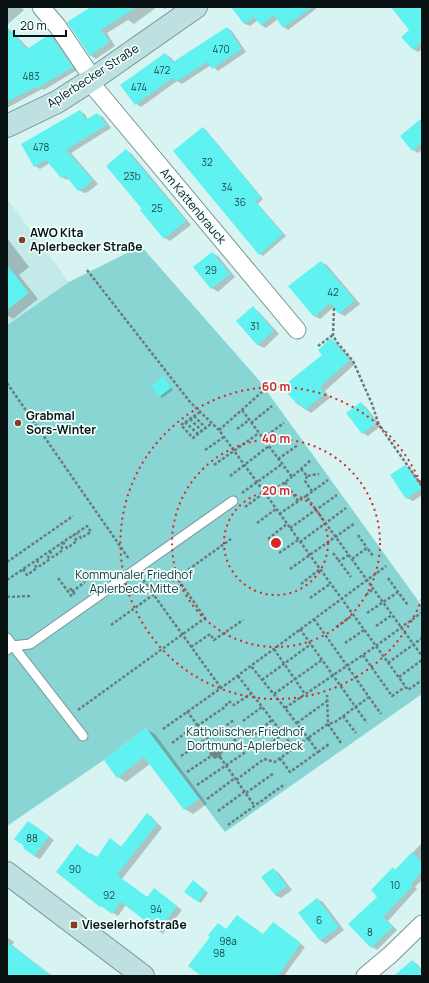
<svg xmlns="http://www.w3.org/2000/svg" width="429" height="983" viewBox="0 0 429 983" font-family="Manrope,sans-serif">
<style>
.built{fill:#c3e9e8}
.green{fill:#88d5d3}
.shadow{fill:#0003}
.building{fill:#5ff2f1}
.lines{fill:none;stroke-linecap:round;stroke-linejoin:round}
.service-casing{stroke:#799493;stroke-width:11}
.minor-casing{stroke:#799493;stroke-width:19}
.secondary-casing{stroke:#799493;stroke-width:24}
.path{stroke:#697c7c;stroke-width:2.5;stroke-dasharray:3 2;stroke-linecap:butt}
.service{stroke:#fff;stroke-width:9}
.minor{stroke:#fff;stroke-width:17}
.secondary{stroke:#bee0e0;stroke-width:22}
.tree{fill:#6f8989}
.ring{fill:none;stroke:#d62828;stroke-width:2;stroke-dasharray:2 4}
.poi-dot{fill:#853e1c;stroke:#eefffe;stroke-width:1.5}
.labels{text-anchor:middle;stroke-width:3.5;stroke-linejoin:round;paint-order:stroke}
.number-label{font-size:10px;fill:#1e4b4a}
.street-label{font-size:12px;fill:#091313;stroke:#eefffe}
.poi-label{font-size:12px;font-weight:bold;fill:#091313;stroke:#eefffe;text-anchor:start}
.park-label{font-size:12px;fill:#1a3232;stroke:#eefffe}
.centre{fill:#d62828;stroke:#eefffe;stroke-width:2}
.ring-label{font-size:12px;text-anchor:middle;font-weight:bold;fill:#d62828;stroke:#eefffe;stroke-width:3.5;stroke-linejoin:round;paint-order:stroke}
</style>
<rect width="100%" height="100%" fill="#d7f4f3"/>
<!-- built -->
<path class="built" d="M7,199l62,83 -62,43z"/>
<!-- green -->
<path class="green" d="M141,246l117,133 164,227v88l-197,138 -79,-104 -42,32 -97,66v-501l62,-43z"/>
<!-- shadow -->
<path class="shadow" d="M7,7h14l3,3 -17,15z
M87,7h70l-23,17 -6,-4 -21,13 8,13 -19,13 -6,-4 -1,-45z
M161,7h7l-3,2z
M233,7h82l1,2 -28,21 -4,-3 -6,-8 -12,9 -5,-3 -3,-5 -8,6 -5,-2z
M392,7h30v44l-1,-1 -3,2 -5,-3 -2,-19z
M227,28l5,3 14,21 -28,19 -7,-6 -29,19 -5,-3 -36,26 -5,-3 29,-50 5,3 5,5z
M8,29l5,3 16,17 21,-14 6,3 21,32 -33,20 -2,-1 -35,19z
M80,111l5,3 3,6 9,-6 6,3 8,11 -40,25 27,31 -10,8 -4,1 -5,-3 -10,-12 -2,2 -5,-3 -12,-14 -10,6 -5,-3z
M422,126v24l-4,3 -5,-3z
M203,128l3,2 57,69 -5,5 28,32 -23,20 -3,-2z
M126,150l6,4 59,71 -21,16 -5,-3 -22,-29z
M7,238l22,29 -10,8 19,24 -25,20 -6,-4z
M212,253l6,3 17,21 -17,15 -6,-4 -18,-21z
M321,262l6,3 33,39 -15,12 -6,-3 -5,-6 -14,12 -6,-3z
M253,308l5,3 21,23 -15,14 -6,-3 -21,-24z
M331,340l6,3 18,21 -30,27 5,7 -19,15 -15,-10z
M163,378l10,12 -11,8 -2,-2z
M361,404l5,3 15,19 -13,10 -5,-3z
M405,466l6,3 11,16v10l-9,6 -6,-3z
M146,729l9,5 52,70 -14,10 -8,-5 -35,-45 -24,18 -8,-5z
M147,814l5,3 10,11 -40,51 26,19 6,-9 28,21 -11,14 -1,-1 -7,11 -37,-29 -8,11 -17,-10 -10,-51 6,3 14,-18 11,7z
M34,825l20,15 -14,19 -6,-3z
M422,843v37l-7,7 2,2 -29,32 9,9 -20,20 -5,-3 -22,-23 28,-27 15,-28 3,1z
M273,869l6,4 13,17 -11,8 -6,-3z
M196,883l12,10 -7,10 -3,-2z
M317,899l6,3 21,28 -18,14 -5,-3 -22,-28z
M277,926l28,21 -21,29h-81l23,-46 38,5z
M7,937l7,5 -2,3 40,31h-45z
M413,961l4,3 5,6v6h-26z"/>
<!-- building -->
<path class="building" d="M91,7h46l-36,23 9,12 -20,14 -23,-34z
M231,7h81l-29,21 -9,-13 -13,10 -7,-8 -10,7z
M391,7h31v39l-2,-2 -7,6 -12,-13 8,-7z
M7,27l20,22 23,-15 23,33 -35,21 -2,-1 -29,15z
M227,27l15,22 -30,20 -5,-7 -31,20 -3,-4 -38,27 -15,-20 45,-32 8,9z
M80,110l6,10 11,-7 10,12 -41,25 27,30 -11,10 -1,-1 -3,2 -13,-16 -4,3 -15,-18 -12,7 -13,-23z
M422,118v25l-10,8 -12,-15z
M203,127l58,70 -6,4 28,33 -24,21 -86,-104z
M126,149l60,72 -22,18 -24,-29 2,-1 -36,-43z
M212,252l18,22 -19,15 -18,-22z
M321,261l34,39 -16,14 -9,-11 -16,14 -26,-31z
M7,265l22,28 -22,17z
M253,306l21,25 -17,14 -21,-24z
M331,338l19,22 -30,27 5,7 -20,16 -7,-8 -2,1 -14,-16 40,-32 -4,-5z
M163,376l8,12 -12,9 -8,-11z
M361,402l15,21 -14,11 -16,-21z
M405,465l17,23 -16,11 -16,-24z
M146,728l53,71 -15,11 -40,-53 -27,21 -13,-18z
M147,813l10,11 -40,51 30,22 7,-9 23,18 -12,16 -1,-1 -6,10 -37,-29 -9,12 -11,-8 -1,1 -44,-35 21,-28 13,10 1,-1 6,4 13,-19 11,9z
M28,821l21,15 -15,20 -11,-8 1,-2 -10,-7z
M412,852l10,10v10l-11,12 2,2 -30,31 10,10 -22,21 -23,-24 29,-27 -6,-7 22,-23 2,3z
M273,868l14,18 -12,9 -14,-18z
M193,880l13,11 -8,11 -14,-10z
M317,898l22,29 -19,14 -22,-28z
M237,915l26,19 10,-12 28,21 -23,33h-77l-13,-10 22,-29 -2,-2 10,-12 8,6z
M7,942l45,34h-45z
M412,960l10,12v4h-28z"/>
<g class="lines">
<defs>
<path id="service" d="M7,638l76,98
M7,650l5,-4 18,-2 203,-143"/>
<path id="minor" d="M41,7l17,20 35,52
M89,81l208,249
M365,976l25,-21 32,-31"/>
<path id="secondary" d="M7,126l50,-24 36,-23 103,-72
M7,873l136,103"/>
</defs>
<!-- service casing -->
<use href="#service" class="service-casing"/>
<!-- minor casing -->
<use href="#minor" class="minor-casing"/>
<!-- secondary casing -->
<use href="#secondary" class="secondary-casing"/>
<!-- path -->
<path class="path" d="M87,270l103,132 29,28 189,260 14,-10
M334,308l-1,27 3,6 17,20 19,43 7,21 43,61
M318,346l15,-11
M7,383l122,176
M242,410l50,67 19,-17
M200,412l-19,13 12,13 19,-15
M194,416l12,12
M190,419l12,12
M185,422l13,12
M251,423l21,-17
M237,429l12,-9
M219,430l43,-38
M263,438l21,-15
M205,450l19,-13
M278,459l20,-14
M214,465l45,-32
M301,469l6,7 12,-2
M230,476l39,-30
M307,476l-2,5 7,10
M285,482l13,19
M242,493l40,-29
M266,496l26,-19
M306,496l22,-16
M245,507l19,-14
M279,514l27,-18 116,160
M257,523l19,-14
M290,528l47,-33
M358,535l9,13
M268,539l19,-15
M63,542l4,6 10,-7 -4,-6
M300,542l46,-34
M50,551l3,6 10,-7 -3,-6
M279,553l19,-13
M333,553l6,8
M349,555l-10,6 12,16
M352,559l15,-11 7,9
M37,560l3,6 10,-7 -4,-5
M7,562l66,-46
M23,569l4,6 10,-7 -4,-5
M290,569l65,-46
M58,578l15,20
M388,578l10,14
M7,580l80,-54 4,6 -10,6 -4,-5
M143,580l78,108
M301,584l19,-15
M70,588l6,8
M72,592l13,-10
M366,595l7,-6
M7,597l23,-1
M310,598l20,-14
M367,613l31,-21 10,13
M314,619l67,95
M111,625l120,-86
M376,626l16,-11
M336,627l17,-12
M300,629l67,94
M345,643l19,-13
M191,647l19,-13 4,6 29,-20
M274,649l31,45
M363,655l29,41 13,-9
M388,663l34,-25
M238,676l56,72
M399,677l23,-17
M262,680l49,-36
M274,694l48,-34
M285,708l91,-62 45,-33
M78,710l127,-92 -28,-40
M187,711l26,36
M343,716l13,17
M243,721l19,-14
M297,723l30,-22
M197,726l28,-19 3,-5h2l4,3 18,-12
M163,729l58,-41 165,-122
M254,735l18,-15
M172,743l24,-18
M341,743l-13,-19 7,-2 34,-25
M210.5 752a5.5 5.5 0 1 1 11 0a5.5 5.5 0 1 1-11 0Z
M265,747l18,-13
M221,749l23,-15
M318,752l11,-8
M181,756l53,-36
M220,757l34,48
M280,758l10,14 28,-20 -10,-14 20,-14 -1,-29
M187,772l24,-16
M236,780l28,-21 11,3 33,-24 -23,-30 -34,-42
M197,785l56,-38
M246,793l28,-20
M207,799l28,-21
M218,811l26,-19
M228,825l57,-41"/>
<!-- service -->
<use href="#service" class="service"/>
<!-- minor -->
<use href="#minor" class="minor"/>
<!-- secondary -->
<use href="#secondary" class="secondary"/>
</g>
<!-- trees -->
<circle class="tree" cx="216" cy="752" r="6"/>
<!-- distance rings -->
<g class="ring">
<circle cx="276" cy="543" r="52"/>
<circle cx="276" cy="543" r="104"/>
<path d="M422 599A156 156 0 1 1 422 487"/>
</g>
<!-- markers -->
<g class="poi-dot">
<circle cx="22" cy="240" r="4"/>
<circle cx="18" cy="423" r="4"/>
<rect x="70" y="921" width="8" height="8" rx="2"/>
</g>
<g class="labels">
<!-- number labels -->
<g class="number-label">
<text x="221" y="53">470</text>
<text x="162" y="74">472</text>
<text x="31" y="80">483</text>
<text x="139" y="91">474</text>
<text x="41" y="151">478</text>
<text x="207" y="166">32</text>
<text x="132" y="180">23b</text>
<text x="227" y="191">34</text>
<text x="240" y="206">36</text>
<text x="157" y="212">25</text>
<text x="211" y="274">29</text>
<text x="333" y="296">42</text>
<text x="255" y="330">31</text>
<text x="32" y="842">88</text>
<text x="75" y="873">90</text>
<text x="395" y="889">10</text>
<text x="109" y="899">92</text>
<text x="156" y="913">94</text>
<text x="319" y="924">6</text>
<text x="370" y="936">8</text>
<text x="228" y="945">98a</text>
<text x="219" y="957">98</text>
</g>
<!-- street labels -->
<g class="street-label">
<text transform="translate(93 76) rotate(-33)" y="4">Aplerbecker Straße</text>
<text transform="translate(193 206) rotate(50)" y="4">Am Kattenbrauck</text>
</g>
<!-- poi labels -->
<g class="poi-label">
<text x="30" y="237">AWO Kita<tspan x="30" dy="14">Aplerbecker Straße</tspan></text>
<text x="26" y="420">Grabmal<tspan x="26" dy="14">Sors-Winter</tspan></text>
<text x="82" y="929">Vieselerhofstraße</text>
</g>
<!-- park labels -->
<g class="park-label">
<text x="134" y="579">Kommunaler Friedhof<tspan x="134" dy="14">Aplerbeck-Mitte</tspan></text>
<text x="245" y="736">Katholischer Friedhof<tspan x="245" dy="14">Dortmund-Aplerbeck</tspan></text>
</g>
</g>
<circle cx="276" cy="543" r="6" class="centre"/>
<g class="ring-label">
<text x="276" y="391">60 m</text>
<text x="276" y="443">40 m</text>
<text x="276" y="495">20 m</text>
</g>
<!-- border -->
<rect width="429" height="983" fill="none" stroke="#091313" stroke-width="16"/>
<!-- scale -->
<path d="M14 30v6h52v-6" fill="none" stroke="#091313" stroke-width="2"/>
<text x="20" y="30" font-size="12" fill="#091313" stroke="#eefffe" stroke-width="3" paint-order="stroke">20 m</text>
</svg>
